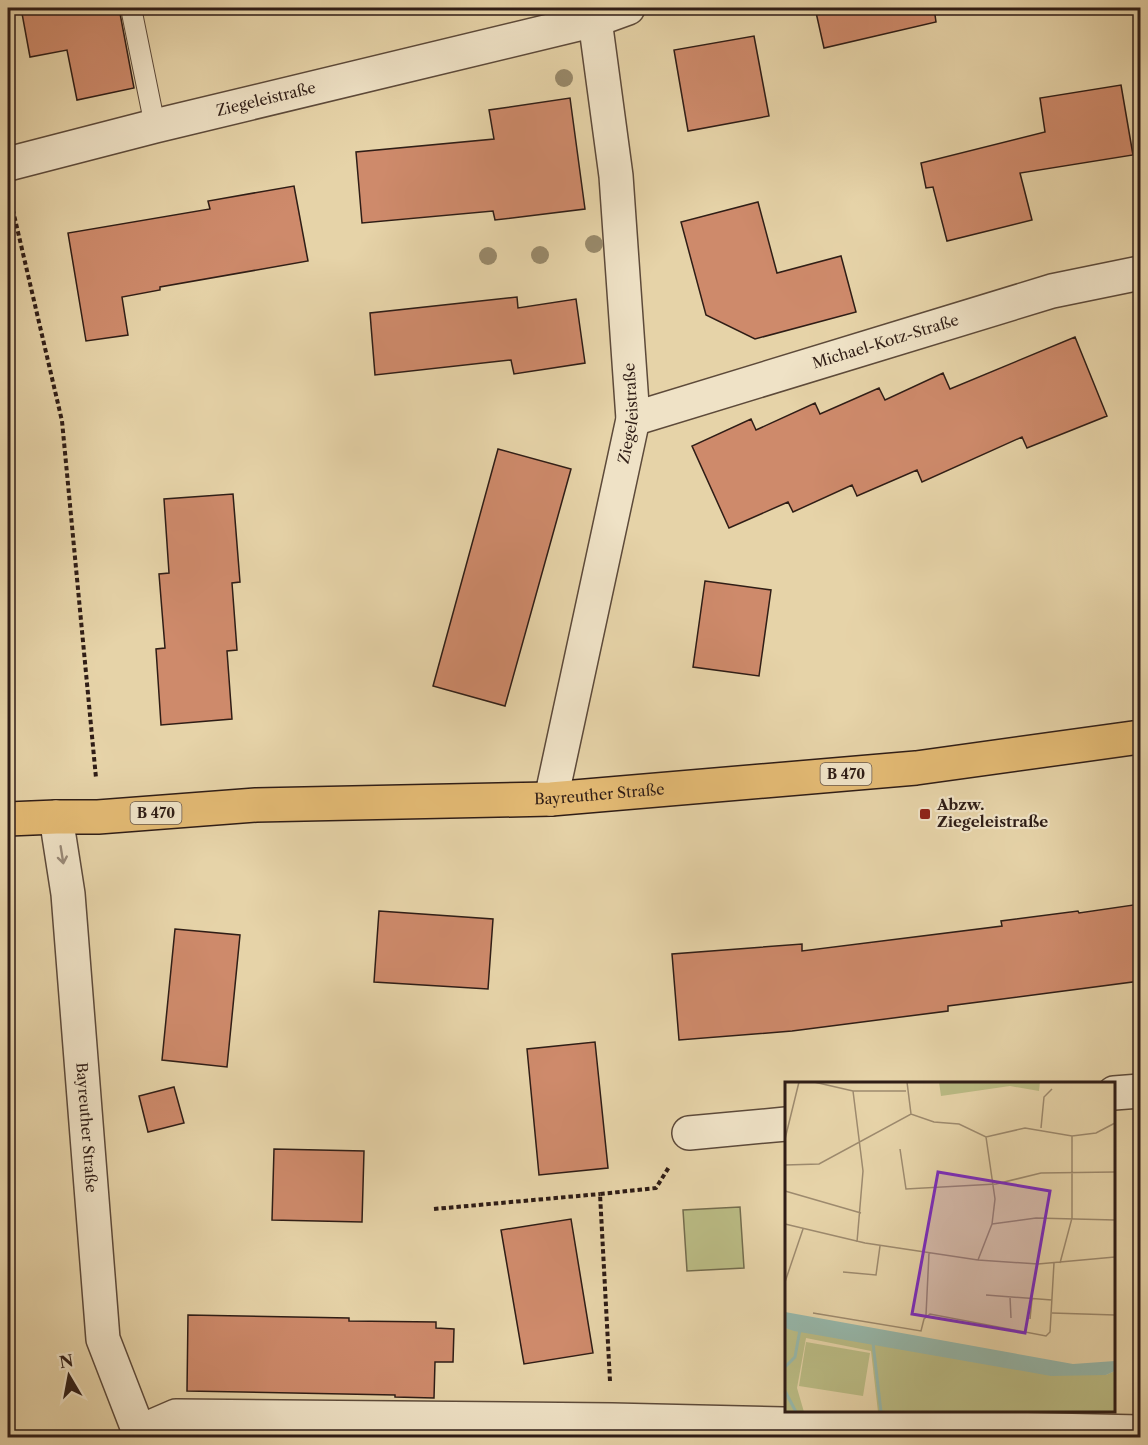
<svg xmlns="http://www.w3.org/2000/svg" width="1148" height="1445" viewBox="0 0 1148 1445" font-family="'Libre Caslon Text',serif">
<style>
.green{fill:#babb84;stroke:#746c4d;stroke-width:1.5}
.building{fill:#ce8a6b;stroke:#2f1d16;stroke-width:1.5}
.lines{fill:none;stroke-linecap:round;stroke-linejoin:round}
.service-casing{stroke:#5d4a3a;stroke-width:22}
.minor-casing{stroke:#5d4a3a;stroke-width:36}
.primary-casing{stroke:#2f1d16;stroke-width:36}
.path{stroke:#2f1d16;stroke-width:4;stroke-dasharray:4.5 3;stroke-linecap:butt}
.service{stroke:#efe2c6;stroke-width:20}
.minor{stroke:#efe2c6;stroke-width:33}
.primary{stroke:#e3ba74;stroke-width:33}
.tree{fill:#98896a}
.oneway{stroke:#998977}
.poi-dot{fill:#8f2418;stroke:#efe2c6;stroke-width:2}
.labels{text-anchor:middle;stroke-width:4.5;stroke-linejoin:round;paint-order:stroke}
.shield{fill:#efe2c6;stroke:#69584b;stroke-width:1.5}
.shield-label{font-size:14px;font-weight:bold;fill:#2f1d16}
.street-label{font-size:15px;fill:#2f1d16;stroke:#efe2c6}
.poi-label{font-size:15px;font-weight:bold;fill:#2f1d16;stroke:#efe2c6;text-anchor:start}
.inset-river{fill:none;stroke:#96b7aa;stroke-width:3}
.inset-road{fill:none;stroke:#9d8a6e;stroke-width:1.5}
.view{fill:#7b2cbf;fill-opacity:0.15;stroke:#7b2cbf;stroke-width:3}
.inset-edge{fill:none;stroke:#2f1d16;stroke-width:3}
</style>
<rect width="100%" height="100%" fill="#e6d3a8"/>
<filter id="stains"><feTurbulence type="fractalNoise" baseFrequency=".00333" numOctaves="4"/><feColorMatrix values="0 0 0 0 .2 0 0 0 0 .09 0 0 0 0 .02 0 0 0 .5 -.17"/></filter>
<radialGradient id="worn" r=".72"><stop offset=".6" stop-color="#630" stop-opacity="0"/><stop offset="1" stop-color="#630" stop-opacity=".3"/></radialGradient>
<!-- green -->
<path class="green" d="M740,1207l4,61 -57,3 -4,-61z"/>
<!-- building -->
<path class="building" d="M21,8h98l15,80 -57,12 -10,-50 -37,7z
M815,8h119l2,14 -112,26z
M754,36l15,80 -81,15 -14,-81z
M1121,85l12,70 -113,18 12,47 -85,21 -14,-54 -7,1 -5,-25 124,-31 -5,-34z
M570,98l15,111 -90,11 -2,-9 -131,12 -6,-71 138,-13 -5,-29z
M294,186l14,75 -148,26v3l-38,7 6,38 -42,6 -18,-108 142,-24 -2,-8z
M758,202l19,71 64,-17 15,56 -101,27 -49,-24 -25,-93z
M517,297l1,11 58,-9 9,64 -71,11 -3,-14 -136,15 -5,-62z
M1075,337l32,79 -80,32 -5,-11 -100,45 -5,-12 -60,26 -5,-11 -59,27 -5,-10 -59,26 -37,-82 59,-27 5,11 59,-27 5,11 59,-26 6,12 58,-27 7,16z
M498,449l73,20 -66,237 -72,-20z
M233,494l7,88 -8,1 5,67 -10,1 5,68 -71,6 -5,-76 9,-1 -6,-74 10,-1 -5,-74z
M705,581l66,9 -12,86 -66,-9z
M1140,904v77l-192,25v5l-156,20 -113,9 -7,-86 130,-10v7l200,-25 -1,-5 77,-10 1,2z
M379,911l114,8 -5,70 -114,-7z
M175,929l65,6 -13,132 -65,-7z
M595,1042l13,126 -69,7 -12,-126z
M174,1087l10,36 -36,9 -9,-36z
M274,1149l90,2 -2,71 -90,-2z
M571,1219l22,134 -69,11 -23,-134z
M188,1315l161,3v3l87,1v6l18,1 -1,33h-18l-1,36 -39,-1v-2l-208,-4z"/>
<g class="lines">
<defs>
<path id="service" d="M131,8l24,118"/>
<g id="minor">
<path id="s1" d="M8,164l147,-38 440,-106 33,-12"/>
<path id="s2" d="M633,419l419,-128 88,-18"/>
<path id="s3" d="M551,799l82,-380 -17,-243 -21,-156 -6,-12"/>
<path id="s4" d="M56,817l12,77 35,445 36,93"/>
<path d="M1114,1093l26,-2"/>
<path d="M689,1133l97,-9"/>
<path d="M136,1438l3,-6 37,-16 436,4 528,12"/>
</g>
<g id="primary">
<path id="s5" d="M8,819l48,-2h42l158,-12 295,-6 365,-31 224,-31"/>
</g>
</defs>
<!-- service casing -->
<use href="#service" class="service-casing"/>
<!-- minor casing -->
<use href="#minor" class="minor-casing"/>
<!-- primary casing -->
<use href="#primary" class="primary-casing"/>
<!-- path -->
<path class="path" d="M11,202l51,219 34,357
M434,1209l166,-15
M610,1381l-10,-187 56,-6 13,-21"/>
<!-- service -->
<use href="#service" class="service"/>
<!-- minor -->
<use href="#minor" class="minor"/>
<!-- primary -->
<use href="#primary" class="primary"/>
</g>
<!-- trees -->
<g class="tree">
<circle cx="564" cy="78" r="9"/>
<circle cx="594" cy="244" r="9"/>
<circle cx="540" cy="255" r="9"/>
<circle cx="488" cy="256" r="9"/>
</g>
<!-- one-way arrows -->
<defs><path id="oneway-shaft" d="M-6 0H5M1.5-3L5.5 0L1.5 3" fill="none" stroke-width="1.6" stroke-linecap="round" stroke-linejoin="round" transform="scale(1.5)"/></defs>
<use class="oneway" href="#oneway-shaft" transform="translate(62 855) rotate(81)"/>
<!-- markers -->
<rect class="poi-dot" x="919" y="808" width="12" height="12" rx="3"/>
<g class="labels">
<!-- shield labels -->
<g class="shield">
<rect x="820.5" y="763" width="51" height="22" rx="4.5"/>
<rect x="130.5" y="802" width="51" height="22" rx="4.5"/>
</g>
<g class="shield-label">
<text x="846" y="779">B 470</text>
<text x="156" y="818">B 470</text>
</g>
<!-- street labels -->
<g class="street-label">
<text dy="5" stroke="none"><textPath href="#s1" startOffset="266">Ziegeleistraße</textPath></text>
<text dy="5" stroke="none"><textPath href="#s2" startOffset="264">Michael-Kotz-Straße</textPath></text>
<text dy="5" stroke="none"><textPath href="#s3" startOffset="394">Ziegeleistraße</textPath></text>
<text dy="5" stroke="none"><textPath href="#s5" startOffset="592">Bayreuther Straße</textPath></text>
<text dy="5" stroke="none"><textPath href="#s4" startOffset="312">Bayreuther Straße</textPath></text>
</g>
<!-- poi labels -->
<g class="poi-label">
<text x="937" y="810">Abzw.<tspan x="937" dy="17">Ziegeleistraße</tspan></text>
</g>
</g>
<!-- overview -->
<g transform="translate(785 1082)">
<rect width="330" height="330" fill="#e6d3a8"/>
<path d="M154,0h101l-1,9 -29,-5 -69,10zM0,246l206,35 115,12 9,-4v41h-237l-7,-61 -65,-13 -9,50 7,24h-19zM21,260l64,11 -7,43 -64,-10z" fill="#babb84"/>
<path d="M0,230l288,52 42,-3v10l-9,4 -55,1 -257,-45 -9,-3z" fill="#96b7aa"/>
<path class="inset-river" d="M88,261l8,69M0,285l10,-10 6,-33M0,309l11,21"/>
<path class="inset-road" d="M29,0l39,9h53M122,0l4,32M68,9l10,80 -6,71M256,46l3,-31 8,-8M0,57l14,-57M115,67l6,40 90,-5 45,-11 74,-1M0,83l34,-1 92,-50 23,8 25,2 27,13 39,-9 47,8 24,-3 19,-10M0,109l76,22M0,142l80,19 113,17 60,4 77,-7M207,142l44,-6 79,2M193,178l14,-36 3,-25 -9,-62M275,181l12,-45v-82M58,190l33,3 4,-29M0,200l18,-53M201,213l66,5M225,215l1,21M28,231l108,18 3,-12 6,-5 116,22 4,-4 4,-69M267,231l63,2M141,233l3,-62M245,237l2,-20"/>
<path class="view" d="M153,90l112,19 -25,142 -113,-19z"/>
<rect width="330" height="330" class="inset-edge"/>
</g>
<!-- margin -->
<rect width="1148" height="1445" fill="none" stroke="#e6d3a8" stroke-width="30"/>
<rect x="9" y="9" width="1130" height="1427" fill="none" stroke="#2f1d16" stroke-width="3"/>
<rect x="15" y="15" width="1118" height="1415" fill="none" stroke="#2f1d16" stroke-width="1.5"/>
<!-- north arrow -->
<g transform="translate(69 1376) rotate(350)" stroke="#efe2c6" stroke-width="4.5" paint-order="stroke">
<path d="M0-4.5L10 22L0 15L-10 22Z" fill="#2f1d16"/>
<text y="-9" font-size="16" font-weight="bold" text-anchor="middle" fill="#2f1d16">N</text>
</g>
<rect width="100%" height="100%" filter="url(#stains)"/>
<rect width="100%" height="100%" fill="url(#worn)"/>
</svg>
